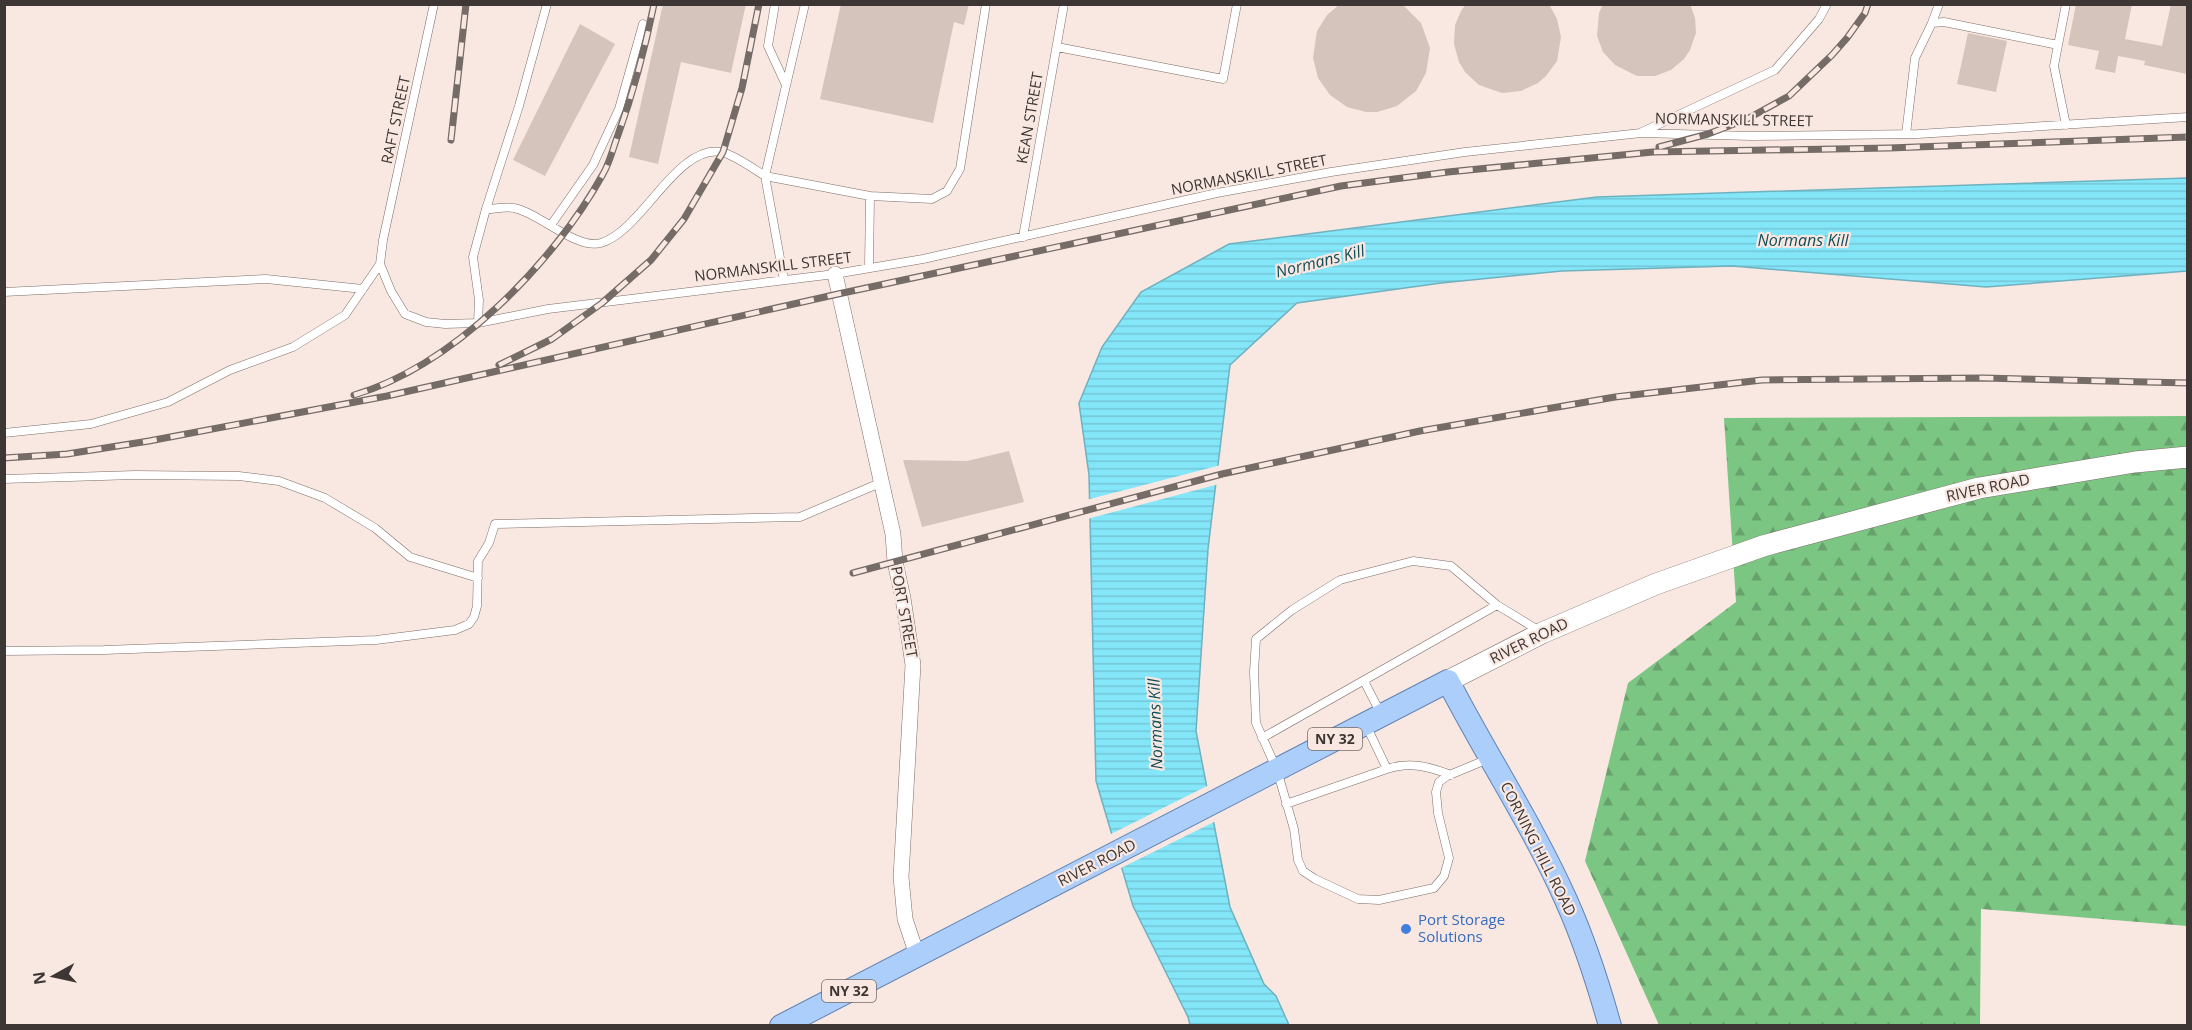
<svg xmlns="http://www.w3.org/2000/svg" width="2192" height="1030" viewBox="0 0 2192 1030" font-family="'Open Sans',sans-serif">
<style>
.forest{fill:url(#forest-firs)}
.water{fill:url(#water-rules);stroke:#6fb1be;stroke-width:1.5}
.pier{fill:#f9e8e1}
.building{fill:#d4c4bc}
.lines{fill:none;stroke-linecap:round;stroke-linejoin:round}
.lane-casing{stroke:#7c6d67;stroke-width:9}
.street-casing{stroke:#7c6d67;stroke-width:16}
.secondary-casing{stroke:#7c6d67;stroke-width:22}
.primary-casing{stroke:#6183b3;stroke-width:24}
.lane{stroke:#fff;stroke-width:8}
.street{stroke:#fff;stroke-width:15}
.secondary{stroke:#fff;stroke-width:21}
.primary{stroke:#accefb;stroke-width:22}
.rail-casing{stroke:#756b67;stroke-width:7}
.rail{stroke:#f9e8e1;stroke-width:4.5;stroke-dasharray:14;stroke-linecap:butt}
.shop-dot{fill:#3f7fe0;stroke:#f9e8e1;stroke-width:2}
.labels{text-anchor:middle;stroke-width:4.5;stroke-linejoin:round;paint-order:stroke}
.shield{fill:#f9e8e1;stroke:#756b68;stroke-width:1.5}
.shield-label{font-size:14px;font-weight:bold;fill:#3d3634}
.street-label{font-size:15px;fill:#3d3634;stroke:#f9e8e1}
.shop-label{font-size:15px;fill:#366cbe;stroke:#f9e8e1;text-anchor:start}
.water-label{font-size:16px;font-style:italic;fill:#134e58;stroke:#f9e8e1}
</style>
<defs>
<pattern id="forest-firs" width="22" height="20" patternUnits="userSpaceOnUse" patternTransform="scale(1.5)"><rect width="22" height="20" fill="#7cc684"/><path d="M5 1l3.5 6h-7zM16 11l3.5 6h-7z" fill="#67a26d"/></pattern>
<pattern id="water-rules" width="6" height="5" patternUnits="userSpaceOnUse" patternTransform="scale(1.5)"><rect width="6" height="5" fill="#84e6f9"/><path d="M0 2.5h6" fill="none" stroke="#73c6d6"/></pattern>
</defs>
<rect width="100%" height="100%" fill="#f9e8e1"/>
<!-- forest -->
<path class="forest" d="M2187,416v510l-206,-17 -1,116h-321l-74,-164 43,-178 108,-81 -12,-184z"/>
<!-- water -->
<path class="water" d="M2187,178v93l-201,16 -254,-21 -170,5 -121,12 -144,20 -67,62 -22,184 -12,182 34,176 34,77 12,12 13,29h-99l-2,-8 -55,-111 -37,-125 -7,-306 -10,-72 23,-56 39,-55 88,-48 368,-47z"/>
<!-- pier -->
<path class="pier" d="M1221,465l-2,19 -132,35 -1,-19z
M1209,785l7,36 -97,48 -10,-34z"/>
<!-- building -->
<path class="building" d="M663,4h83l-15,69 -50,-11 -23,102 -29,-7z
M841,4h128l-5,21 -10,-3 -21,101 -113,-24z
M1340,4h62l19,19 9,25 -4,25 -10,18 -19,15 -20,6h-11l-19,-5 -17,-12 -12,-17 -5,-20 4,-27 10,-16z
M1466,4h83l8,15 4,18 -4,24 -11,15 -8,7 -17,8 -19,2 -23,-8 -14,-13 -6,-10 -5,-18 1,-19 6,-14z
M1603,4h87l5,14 1,15 -6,17 -6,9 -13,11 -16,6h-18l-22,-11 -12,-13 -6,-16 2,-23z
M2076,4h56l-7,35 37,7 9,-42h16v70l-43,-9 1,-4 -27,-5 -3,17 -20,-4 4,-18 -31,-6z
M580,24l35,20 -70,132 -32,-16z
M1968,33l39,8 -11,51 -39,-8z
M1009,451l15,51 -102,25 -19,-67 64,1z"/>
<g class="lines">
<defs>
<path id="lane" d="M434,4l-51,236 -3,24 11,27 14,23 21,8 19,2 33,-1 70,-14 287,-35 88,-15 294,-66 114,-21 134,-20 176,-19 110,3 167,-2 270,-17
M775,4l-7,42 18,39
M2066,4l-12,62 12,59
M1932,23l7,-19
M1057,47l166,32 14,-75
M1642,132l133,-62 44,-51 8,-15
M1906,134l9,-76 17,-35 12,-1 114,23
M486,209l33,-103 28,-102
M551,225l42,-60 26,-56 24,-85
M1023,237l41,-233
M869,268l1,-72 62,3 15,-8 13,-22 26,-165
M784,280l-19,-104 105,20
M4,292l262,-13 97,10
M478,323l1,-23 -6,-43 13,-48c9,0 20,-3 28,-1 26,5 62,42 87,35 41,-12 75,-98 120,-91 12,2 33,17 44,24l40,-172
M4,433l87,-9 77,-22 62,-32 63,-23 52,-32 35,-51
M4,479l131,-4 104,1 40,5 46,17 50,30 35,29 68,21
M4,651l100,-1 272,-10 79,-10 14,-6 5,-7 3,-11 1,-45 11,-18 6,-19 305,-7 80,-34
M1364,681l17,33
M1262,738l235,-133
M1488,759l-41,17 -8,6 -3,10 2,21 11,45 -5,18 -10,12 -55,12 -21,-1 -43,-20 -12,-8 -5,-11 -4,-31 -17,-59 -21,-47 -2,-51 2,-33 36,-29 48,-30 73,-19 38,5 46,39 41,25
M1387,769c23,-8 43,-2 64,6
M1286,804l101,-35 -21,-44"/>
<path id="street" d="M835,274l58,260 2,28 8,36 10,67 -12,212 4,42 12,36"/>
<path id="secondary" d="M1448,681l94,-48 114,-49 107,-38 216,-58 156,-26 53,-5"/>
<path id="primary" d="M781,1026l667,-345c38,74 84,143 118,219 18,40 32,83 44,126"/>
</defs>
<!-- lane casing -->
<use href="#lane" class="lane-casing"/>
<!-- street casing -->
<use href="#street" class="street-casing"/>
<!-- secondary casing -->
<use href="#secondary" class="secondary-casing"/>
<!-- primary casing -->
<use href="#primary" class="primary-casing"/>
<!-- lane -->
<use href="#lane" class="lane"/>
<!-- street -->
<use href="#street" class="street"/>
<!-- secondary -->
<use href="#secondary" class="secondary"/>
<!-- primary -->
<use href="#primary" class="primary"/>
<defs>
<path id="rail" d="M451,140l15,-136
M1659,147l49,-13 39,-15 42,-23 43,-41 15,-17 18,-25 3,-9
M499,365l53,-26 50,-36 49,-43 33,-41 39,-67 19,-64 17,-84
M354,395c99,-29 200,-132 249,-221 7,-12 10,-26 15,-39 15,-42 27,-86 36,-131
M4,458l63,-4 82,-13 238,-45 451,-102 503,-108 107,-14 205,-20 236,-4 299,-11
M853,573l369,-99 198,-43 195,-34 147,-17 221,-2 205,5"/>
</defs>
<!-- rail casing -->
<use href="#rail" class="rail-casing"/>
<!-- rail -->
<use href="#rail" class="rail"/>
</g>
<!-- markers -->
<circle class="shop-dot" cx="1406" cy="929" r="6"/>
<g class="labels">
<!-- shield labels -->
<g class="shield">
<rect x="1308" y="728" width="54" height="22" rx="4.5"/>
<rect x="822" y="980" width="54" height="22" rx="4.5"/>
</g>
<g class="shield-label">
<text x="1335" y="744">NY 32</text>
<text x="849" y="996">NY 32</text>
</g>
<!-- street labels -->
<g class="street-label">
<text transform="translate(1030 118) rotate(-80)" y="5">KEAN STREET</text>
<text transform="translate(396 120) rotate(-78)" y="5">RAFT STREET</text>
<text transform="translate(1734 120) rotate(1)" y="5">NORMANSKILL STREET</text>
<text transform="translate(1249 175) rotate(-11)" y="5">NORMANSKILL STREET</text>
<text transform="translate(773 267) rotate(-7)" y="5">NORMANSKILL STREET</text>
<text transform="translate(1988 488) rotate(-12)" y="5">RIVER ROAD</text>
<text transform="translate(904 612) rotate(80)" y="5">PORT STREET</text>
<text transform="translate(1529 641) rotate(-26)" y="5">RIVER ROAD</text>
<text transform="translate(1538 849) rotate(63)" y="5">CORNING HILL ROAD</text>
<text transform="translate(1097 863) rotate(-27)" y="5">RIVER ROAD</text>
</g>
<!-- shop labels -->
<g class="shop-label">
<text x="1418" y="925">Port Storage<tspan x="1418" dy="17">Solutions</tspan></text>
</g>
<!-- water labels -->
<g class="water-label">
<text x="1803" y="246">Normans Kill</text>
<text transform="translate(1320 261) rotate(-14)" y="6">Normans Kill</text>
<text transform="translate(1155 724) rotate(-92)" y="6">Normans Kill</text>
</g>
</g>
<!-- border -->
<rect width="2192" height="1030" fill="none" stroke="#3d3634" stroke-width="12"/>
<!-- north arrow -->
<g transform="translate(54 976) rotate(262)" stroke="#f9e8e1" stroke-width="4.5" paint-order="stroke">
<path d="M0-4.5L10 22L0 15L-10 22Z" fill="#3d3634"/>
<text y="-9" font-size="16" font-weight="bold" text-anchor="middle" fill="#3d3634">N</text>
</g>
</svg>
